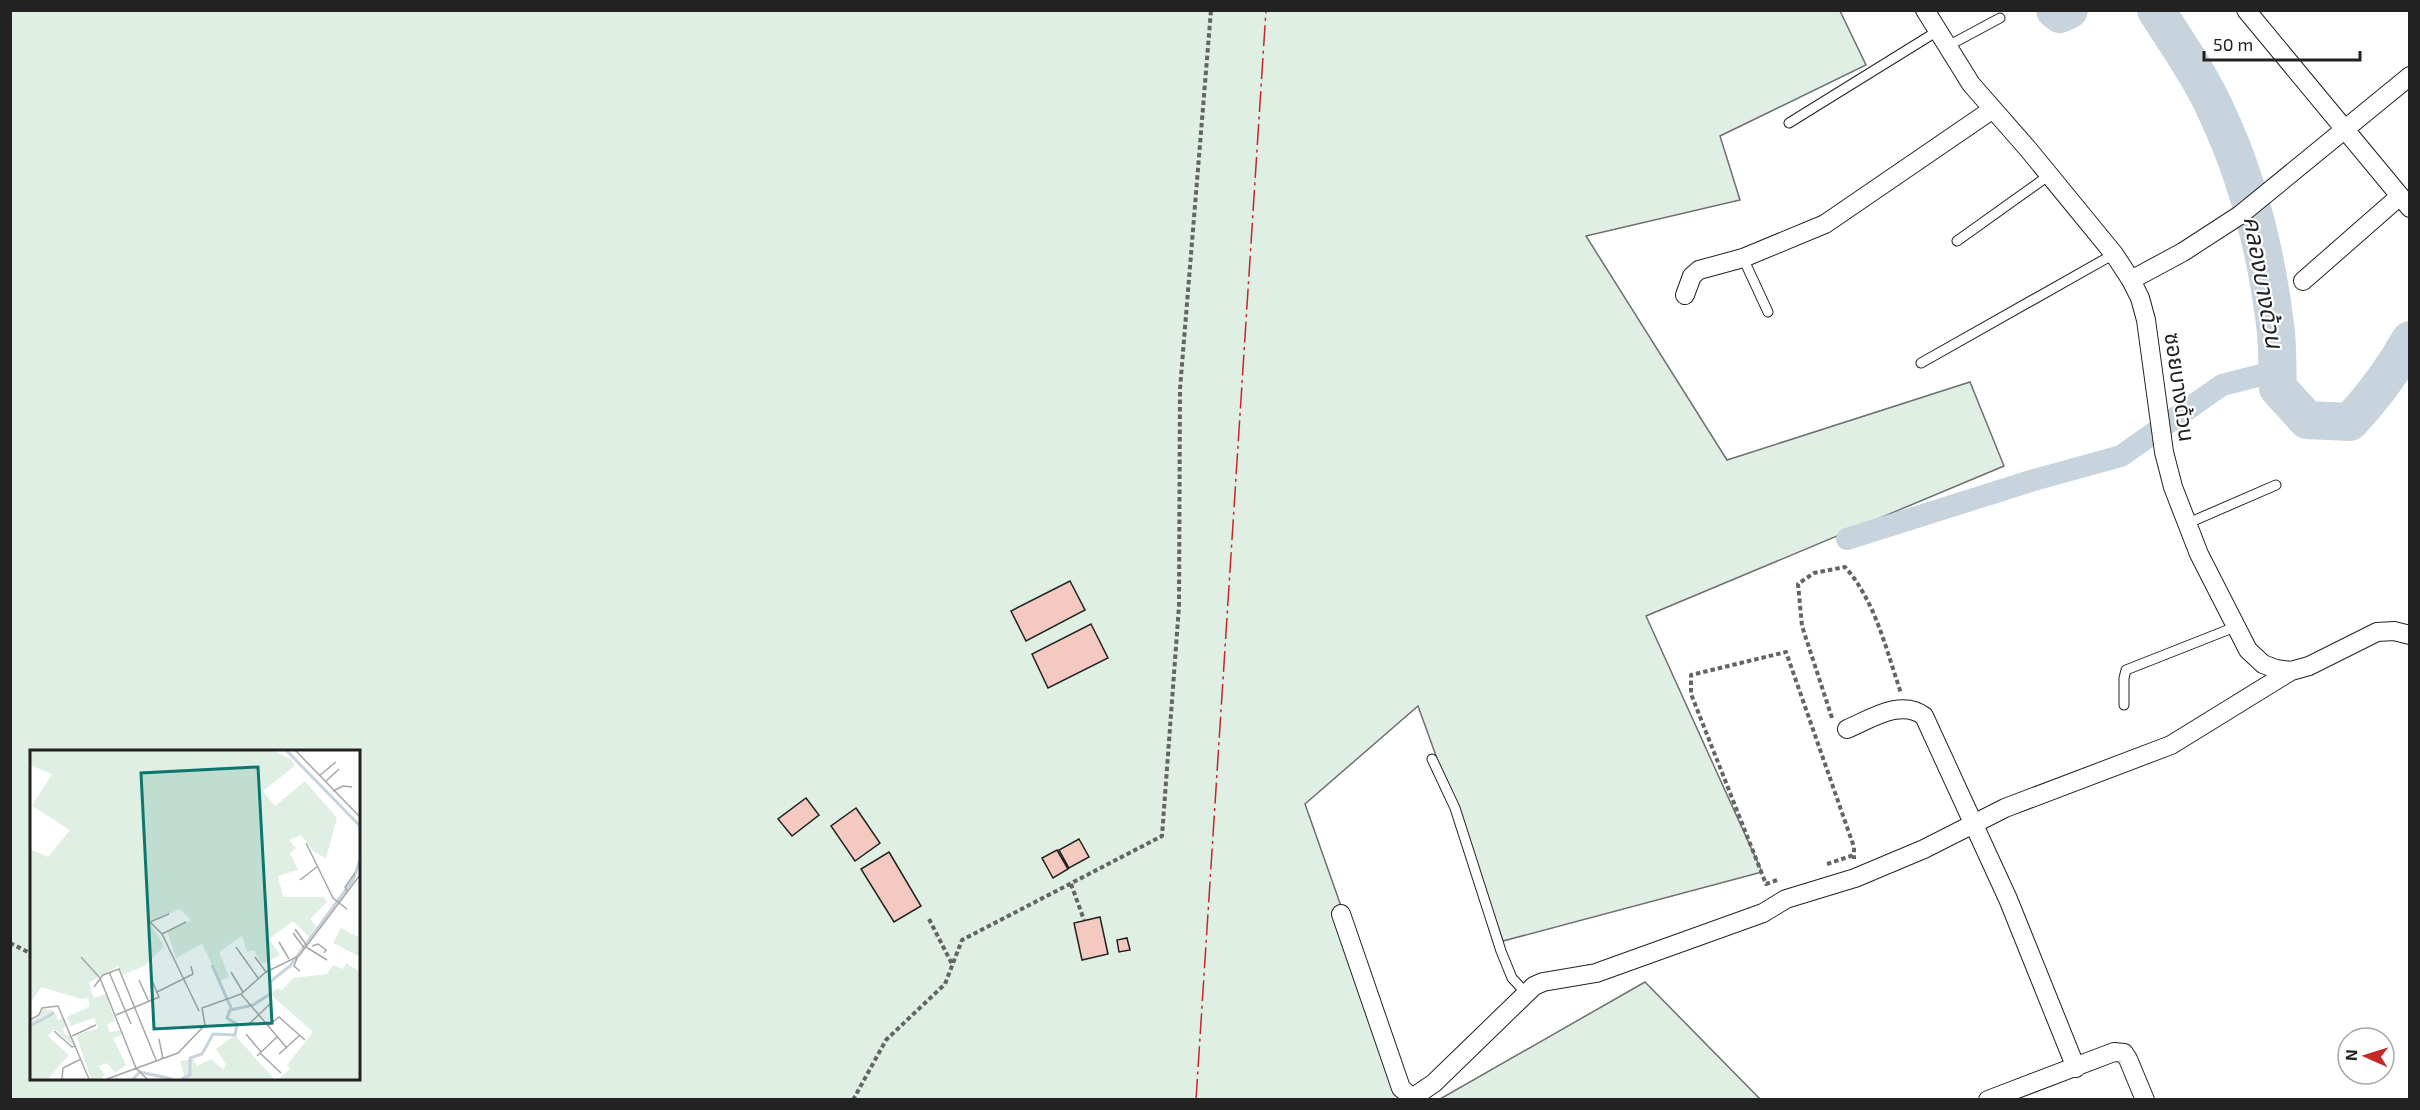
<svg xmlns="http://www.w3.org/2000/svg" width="2420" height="1110" viewBox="0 0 2420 1110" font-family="'Exo 2','Noto Sans Thai',sans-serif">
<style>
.green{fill:#e0efe3;stroke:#6f6f6f;stroke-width:1.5;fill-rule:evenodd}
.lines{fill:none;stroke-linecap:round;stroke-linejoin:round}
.canal{stroke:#c7d3dd;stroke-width:22}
.river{stroke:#c7d3dd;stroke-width:38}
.building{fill:#f3c9c0;stroke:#222;stroke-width:1.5}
.lane-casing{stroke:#222;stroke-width:11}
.street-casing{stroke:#222;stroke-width:20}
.path{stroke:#646464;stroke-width:4;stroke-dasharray:4.5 3;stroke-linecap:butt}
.lane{stroke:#fff;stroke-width:9}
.street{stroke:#fff;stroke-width:18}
.power{stroke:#c62828;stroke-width:1.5;stroke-dasharray:21 4.5 3 4.5;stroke-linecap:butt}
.labels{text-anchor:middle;stroke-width:4.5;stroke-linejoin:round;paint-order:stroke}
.street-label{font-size:22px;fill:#222;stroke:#fff}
.water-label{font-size:24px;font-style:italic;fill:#222;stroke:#fff}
.inset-river{fill:none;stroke:#c7d3dd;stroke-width:3}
.inset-road{fill:none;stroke:#a7a7a7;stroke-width:1.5}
.view{fill:#0f766e;fill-opacity:0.15;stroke:#0f766e;stroke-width:3}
.inset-edge{fill:none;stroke:#222;stroke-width:3}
</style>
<rect width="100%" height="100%" fill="#fff"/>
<!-- green -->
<path class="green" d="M10,11h1830l26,54 -146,71 20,64 -154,36 141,224 243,-78 34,84 -358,150 116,256 -259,69 -85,-235 -113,98 104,295h-1398zM32,752h326v326h-326z
M1645,982l115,117h-320z"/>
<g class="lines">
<!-- canal -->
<path class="canal" d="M1847,539l187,-59 87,-24 101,-71 55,-14"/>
<!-- river -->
<path class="river" d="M2055,10l5,4 9,-4
M2156,10c21,33 45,67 61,103 31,66 49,139 58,211 3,21 2,43 3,64l29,32 43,2c23,-25 43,-51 60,-82"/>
</g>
<!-- building -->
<path class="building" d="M1070,581l15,29 -59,31 -15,-30z
M1091,624l17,34 -60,30 -16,-34z
M806,798l13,17 -27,21 -14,-17z
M856,808l24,35 -25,18 -24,-35z
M1079,839l10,18 -20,11 -10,-18z
M1057,850l11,19 -15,9 -11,-20z
M889,852l32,54 -27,16 -33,-53z
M1100,917l8,37 -26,6 -8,-37z
M1127,938l3,12 -11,2 -2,-12z"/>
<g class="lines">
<defs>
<path id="lane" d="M1946,47l54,-29
M1789,123l147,-91
M1957,241l91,-65
M1743,258l25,54
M1921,363l193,-109
M2186,524l90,-39
M2124,705v-27l2,-8 109,-43
M1432,759l23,49 46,143 11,27 14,15"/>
<path id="street" d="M1925,10l46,74 57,65 86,105 17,26 9,18 6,22 18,132 9,35 26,67 49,96 15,14 13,5 15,2 18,-5 68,-34 17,-1 16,4
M2246,10l164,198
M2131,280l52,-28 57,-37 170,-139
M2303,281l97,-85
M1685,295l7,-19 7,-6 44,-12 82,-34 168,-115
M1847,729c22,-9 54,-31 77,-13l84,183 68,169
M1341,914l60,174 8,7 6,1 19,-13 100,-97 9,-4 53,-9 167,-60 23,-14 69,-21 69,-29 81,-41 166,-63 120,-74
M1988,1100l126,-48 10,1 4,6 17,41"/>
</defs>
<!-- lane casing -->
<use href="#lane" class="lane-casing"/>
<!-- street casing -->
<use href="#street" class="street-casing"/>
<!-- path -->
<path class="path" d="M1832,718l-30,-92 -4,-42 16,-11 31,-6c31,35 41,83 56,126
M1827,864l27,-9
M1777,880l-11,4 -75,-190v-19l95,-23 68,195v12
M1071,884l13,36
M929,919l23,45
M10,943l22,11
M853,1100l33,-60 59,-56 17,-44 200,-104 17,-230 1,-217 31,-379"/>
<!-- lane -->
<use href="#lane" class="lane"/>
<!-- street -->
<use href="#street" class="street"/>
<!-- power -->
<path class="power" d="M1196,1100l70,-1090"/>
</g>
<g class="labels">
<!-- street labels -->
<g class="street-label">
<text transform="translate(2180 387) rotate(82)" y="8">ซอยบางด้วน</text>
</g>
<!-- water labels -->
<g class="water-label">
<text transform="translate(2263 282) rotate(80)" y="8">คลองบางด้วน</text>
</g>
</g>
<!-- overview -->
<g transform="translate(30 750)">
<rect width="330" height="330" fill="#fff"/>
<path d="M0,1h244l17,8 4,7 -32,25 12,15 30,-25 32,37 -11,40 -12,-6 -13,-17 -12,5 7,8 -6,5 8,17 -20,6 5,21h40l4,5 -17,17 6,7 -7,11 -16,-16 -24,18 11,16 -18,9 -8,-14 -7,2 -5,-16 -23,16 10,25 -9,4 -18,-37 -26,14 -9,-27 24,-11 -11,-11 -31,13 15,24 -18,19 -23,10 -5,-9 -29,17 5,15 12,-4 9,27 -8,4 3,7 10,-2 2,5 -9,3 13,27 -11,8 -8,-10 -8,3 6,10 -5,3h-9l-15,-44 22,-7 -4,-10 -23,8 -4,-9 23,-11 -2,-8 -7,1 -40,-12 -11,17v-155l18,8 22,-27 -38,-24 20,-32 -22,-9zM311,178l19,10v19l-27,-14zM316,213l14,9v107h-82l12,-10 -3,-4 26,-33 -43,-38 7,-6 5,2 11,-12 34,-4 6,-9 10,4zM12,259l11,1 5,10 5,-2 3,7 -3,4 2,6h5l4,11 -20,-17 -6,7 21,19 -21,24h-18v-57l10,-6zM205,285l39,44h-93l3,-5 -4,-13 13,-2 4,7 14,-7 12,10 3,-4 -10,-16z" fill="#e0efe3"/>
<path class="inset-river" d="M257,1l73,75M182,215l20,45M0,287v-11l24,-13M103,329l7,-7 32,7M152,329l8,-4v-17l12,-4 11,-20 22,1 2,-11 -10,-6 3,-8 23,-5 17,-11 1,-13 19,-15 63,-86 7,-20"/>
<path class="inset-road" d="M266,1l64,66M289,26l17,-14M295,32l14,-13M303,41l10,-5 9,1M276,93l27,55 14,11M270,130l18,-14M317,141l-2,-4 10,-14M139,164l-19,8 12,12 37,77M265,179l12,17M263,183l12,16M132,184l24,-12M249,192l10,17M282,196l6,-2 8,6 -2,3M206,197l22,31M276,197l21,13M268,206l-4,10 6,5M51,207l19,21M225,207l11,15M79,222l22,52M201,222l12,20M70,228l36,90 11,11M109,230l10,22M64,237l9,-12 16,-6 37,91M127,242l36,-18 -2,-8M211,244l46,54M86,265l43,-18 -8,-19M0,270l9,-5 3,-7 16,-2 31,73M218,275l23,-22M238,276l11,-9 26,23M24,281l18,16 4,-1M216,284l15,18M42,286l24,-11M129,289l4,20M230,303l21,20M249,304l21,-19M227,306l20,-19M32,329l1,-11 18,-9M77,329l71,-26 27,-28 -3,-17 39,-14 25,-22 33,-16 61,-81"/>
<path class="view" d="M228,17l14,256 -118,6 -13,-256z"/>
<rect width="330" height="330" class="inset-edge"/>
</g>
<!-- border -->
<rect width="2420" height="1110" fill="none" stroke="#222222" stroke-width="24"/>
<!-- north arrow -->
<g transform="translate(2366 1056) rotate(273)"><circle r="28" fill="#ffffff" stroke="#a7a7a7" stroke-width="1.5"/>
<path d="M0-4.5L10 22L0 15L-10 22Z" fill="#c62828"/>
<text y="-9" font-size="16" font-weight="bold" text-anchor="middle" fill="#222222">N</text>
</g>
<!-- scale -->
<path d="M2204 51v9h156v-9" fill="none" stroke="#222222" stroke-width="3"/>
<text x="2213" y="51" font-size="18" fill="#222222" stroke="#ffffff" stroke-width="4.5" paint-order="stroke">50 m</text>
</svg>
